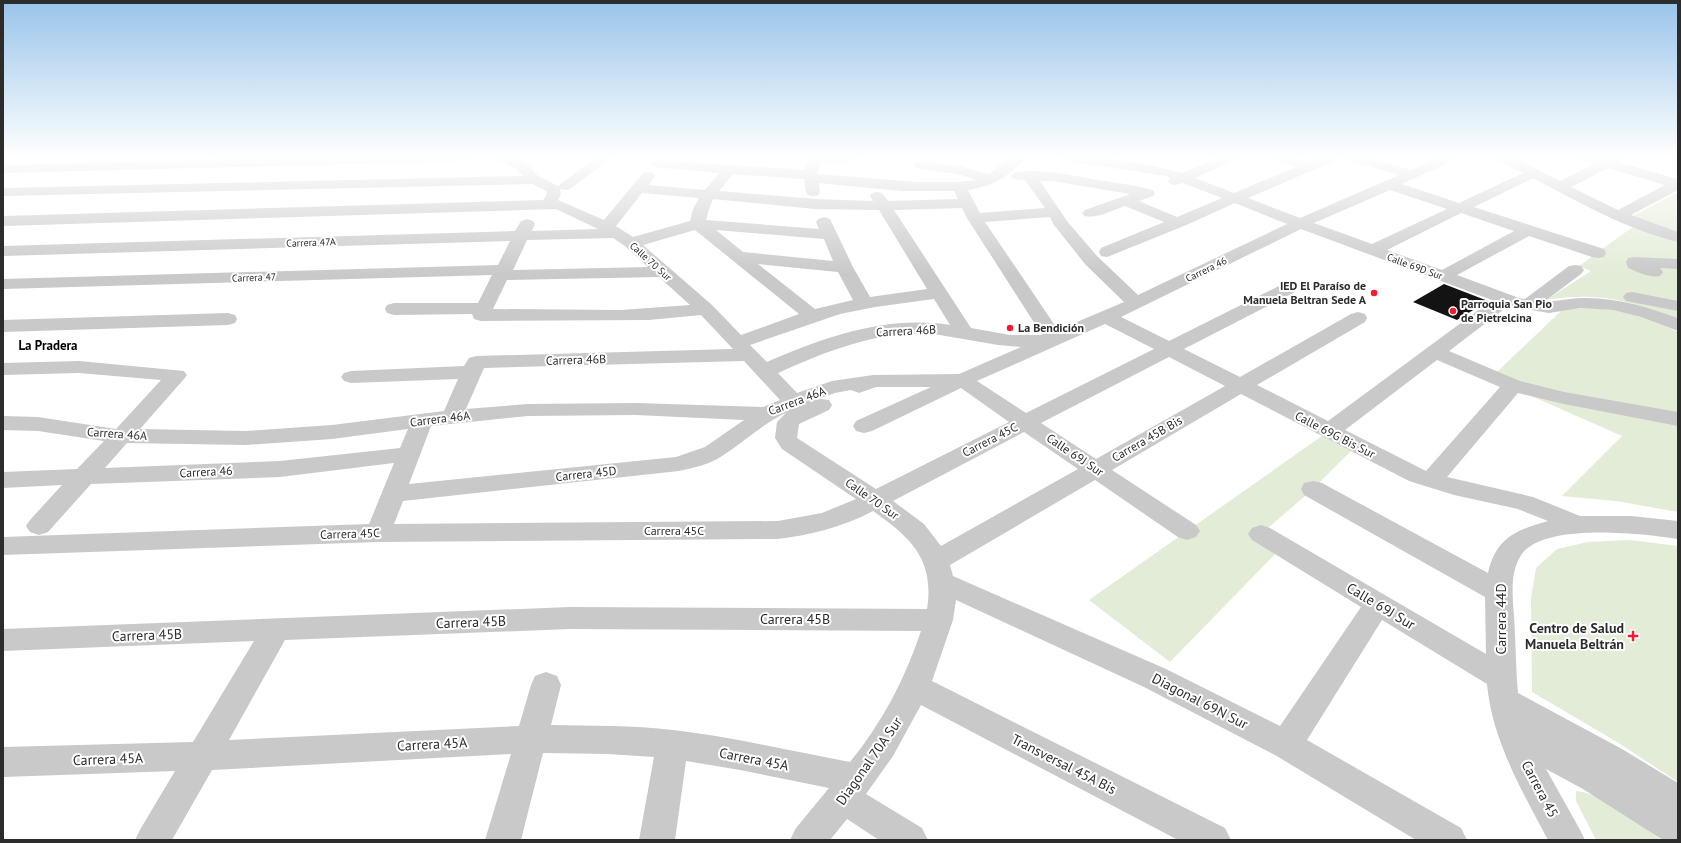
<svg xmlns="http://www.w3.org/2000/svg" width="1681" height="843" viewBox="0 0 1681 843" font-family="'PT Sans',sans-serif">
<style>
.green{fill:#e3ecd7}
.building{fill:#131313}
.lines{fill:none;stroke-linecap:round;stroke-linejoin:round}
.minor{fill:#c9c9c9;fill-rule:evenodd}
.poi-dot{fill:#f61b30;stroke:#fff;stroke-width:1.5}
.labels{text-anchor:middle;stroke-width:4;stroke-linejoin:round;paint-order:stroke}
.far-street-label{font-size:10px;fill:#2c2c2c;stroke:#fff}
.poi-label{font-size:12px;font-weight:bold;fill:#2c2c2c;stroke:#fff;text-anchor:start}
.street-label{font-size:12px;fill:#2c2c2c;stroke:#fff}
.neighbourhood-label{font-size:13px;font-weight:bold;fill:#000;stroke:#fff}
.near-street-label{font-size:14px;fill:#2c2c2c;stroke:#fff}
.near-poi-label{font-size:14px;font-weight:bold;fill:#2c2c2c;stroke:#fff;text-anchor:end}
</style>
<rect width="100%" height="100%" fill="#fff"/>
<!-- green -->
<path class="green" d="M822,157h39c-11,10 -29,8 -43,8z
M1678,192v41l-47,-16z
M1634,226l44,14v79c-48,-18 -80,-28 -132,-19l45,-29 -12,-5z
M1583,308c36,0 63,9 95,24v180l-62,-11 -54,-5 60,-60 -102,-45 -23,-19 64,-61z
M1322,436l29,15 -38,38 -52,45 21,13 -112,115 -81,-62z
M1630,540l48,6v236l-61,-40 -85,-50 -1,-94 5,-30 21,-19 31,-7z
M1576,791c32,4 60,31 86,49h-66l-20,-39z"/>
<!-- building -->
<path class="building" d="M1444,284l44,17 -31,19 -44,-18z"/>
<g class="lines">
<!-- minor -->
<path class="minor" d="M313,157h157l-2,3 -5,1 -460,12v-8z
M495,157h18l14,6 10,12 21,11 38,-29h15l-2,3 -39,29 -5,1 -5,-1 1,5 -3,6 46,20 39,-47 5,-1 5,1 2,3 -6,9 56,5 14,-17 -66,-6 -2,-3 2,-3 5,-1 147,10 4,-13h14l-6,17 100,8h41l19,-2 -19,-6 -38,-5 -5,-1 -2,-3 2,-3 5,-1 39,5 30,8 22,-17h14c-12,19 -35,30 -57,33l12,23 65,-5 -20,-28 -12,-1 -2,-3 2,-3c23,-6 61,3 85,7 19,3 37,5 55,10l2,3 -2,3 -14,5 38,16 45,-19 -39,-15 -8,2 -5,-1 -2,-3 2,-3 -4,-2 -98,-15 -5,-1 -2,-3h35l50,7 36,9 37,-16h18l-2,3 -40,18 39,15 62,-26 -22,-7 -2,-3h20l16,5 13,-5h18l-2,3 -89,38 52,20 99,-43 -50,-15 -2,-3h21l43,13 28,-13h17l-2,3 -52,24 57,19 64,-30 -25,-13 -2,-3h17l47,24 34,-17 -15,-4 -2,-3h21l7,2 12,-2 3,3 -2,2 60,17v11l-47,25 47,17v10c-52,-13 -98,-39 -145,-64l-59,29 130,42 2,4 -2,4 -6,1 -6,-1 -63,-21 -72,39 62,23 6,1 44,-33 6,-1 6,1 3,4 -3,4 -36,27c12,1 25,-3 37,-3 33,-1 65,9 96,20v13l-37,-14 -28,-7 -32,-2 -32,5 -41,-7 -59,45 71,30 44,11 114,20v14l-114,-22 -46,-11 -71,84 86,20 47,19h51l47,5v18c-34,-5 -138,-18 -158,18 -13,22 -5,53 -5,78 1,19 1,38 3,58l104,56 56,34v57h-15l-80,-51 -37,-20 33,59 6,12h-37c-26,-49 -56,-100 -61,-156l-105,-64 -75,120 154,88 6,12h-51l-141,-85 -131,-68 -188,-87 -3,20 -21,61 293,147 6,12h-53l-257,-135 -28,51 -27,38 56,34 6,12h-49l-32,-21 -17,21h-40l6,-12 33,-40 -89,-18 -54,-9 -11,79h-36l15,-83 -46,-3 -65,-1 -22,87h-36l26,-86 -299,16 -40,70h-37l6,-12 34,-57 -172,6v-30l190,-5 61,-101 -251,10v-22l567,-22 357,2c8,-50 -17,-72 -54,-98 -30,16 -62,24 -95,28l-400,3 -375,13v-18l366,-13 25,-61 -114,14 -189,7 -43,48 -9,3 -9,-3 -4,-6 4,-6 32,-35 -59,3v-16l74,-3 27,-28 -66,-10 -35,-1v-14l35,1 78,12 45,-49 -82,-7 -76,2v-12l76,-2 105,10 3,4 -3,4 -44,50 105,2 87,-6 112,-14 14,-32 -107,4 -7,-2 -3,-4 3,-4 7,-2 113,-5 5,-8 7,-2 257,-7 -32,-34 -52,5 -168,1 -7,-2 -2,-5 -78,1 -7,-2 -2,-4 2,-4 7,-2h84l14,-28 -489,14v-10l495,-14 12,-24 -507,15v-10l512,-15 6,-10 6,-2 6,2 2,3 -3,7 66,-2 -42,-20 -553,17v-10l540,-16 4,-6 -1,-3 -13,-7 -530,12v-8l520,-12 -6,-7 -20,-9zM1608,168l57,17 -47,25 -47,-23zM733,174l71,5 2,13 2,3 5,1 5,-1 2,-3 -1,-9 83,8h52l4,8 -70,2 -6,-8 -5,-1 -5,1 -2,3 3,5 -58,-2 -96,-8zM1040,181h12l78,13 -45,16 -3,3 3,3c12,3 28,-6 40,-10l39,16 -63,26 -2,4 2,4 6,1 77,-31 51,-23 52,21 -149,71 -41,-39 -30,-35zM1390,190l57,19 -75,35 -58,-21zM642,193l57,5 -6,11 -3,12 -57,16 -17,-11zM713,199l102,10 64,1 48,79 -57,8 -17,-30 -23,-48 -6,-2 -6,2 -2,3 3,7 -113,-9 3,-11zM962,208l5,10 75,117h-32l-39,-7 -77,-118zM1461,213l53,18 -72,39 -55,-20zM1050,217l4,8 31,39 39,38 -66,28 -73,-108zM1301,229l191,71 -164,121 -71,-36 108,-63 2,-4 -2,-4 -7,-2 -7,2 -111,63 -56,-28 111,-57 3,-4 -3,-4 -6,-1 -6,1 -114,57 -48,-24zM695,230l104,84 -58,21 -29,-30 -69,-60zM716,230l108,9 9,22 -90,-9zM613,238l12,8 23,21 -135,3 14,-30zM758,264l80,8 15,28 -38,9zM659,277l31,28 -69,5 -128,-1 14,-29zM934,299l16,26c-64,-10 -125,12 -183,37l-17,-17 90,-31 35,-7zM1105,324l49,25 -128,64 -49,-32zM899,334h35l64,11 23,2 -62,27 -86,1 -41,6 -35,12 -19,-20c39,-18 78,-33 121,-39zM1169,357l56,29 -129,73 -55,-36zM1437,360l63,27 -74,84 -81,-41zM744,361l36,39 -17,7 -127,-4 -108,1 -62,5 18,-41zM876,387h55l-75,34 -3,5 3,5 8,2 8,-2 89,-43 48,34 -133,67 -79,-51 2,-14 30,-14 3,-5 -3,-5 -8,-1 -6,1 20,-7 16,-3 8,3zM1241,394l168,87 45,14 64,14 30,12c-32,9 -52,17 -60,52l-166,-90 -9,-2 -9,2 -3,6 3,6 181,102 1,57 -216,-126 -9,-3 -9,3 -4,6 4,6 109,67 -81,119 -114,-57 -213,-93 -3,-11 145,-85 83,57 9,3 9,-3 4,-6 -4,-6 -84,-55zM786,413l-9,9 -2,16 7,11 74,50 -34,14 -44,8 -384,3 9,-23 276,-30c14,-3 32,-7 43,-15 22,-14 40,-32 64,-43zM636,415l108,5 -39,27 -29,10 -267,27 22,-58 97,-10zM408,429l-8,19 -120,13 -175,7 22,-25 118,2 87,-6zM1024,432l54,37 -137,77 -17,-22 -31,-23zM570,629l351,2c-16,48 -39,92 -71,131 -59,-11 -117,-25 -177,-32 -40,-5 -82,-4 -122,-5l10,-40 -4,-9 -11,-4 -11,4 -4,9 -12,41 -290,14 56,-100z
M1634,257l44,2v10l-18,-1 3,4 -3,4c-11,2 -22,-4 -32,-8l-2,-6 2,-4z
M1632,292l46,9v10l-52,-10 -3,-4 3,-4z
M228,313l7,2 2,4 -2,4 -7,2 -225,7v-12z"/>
</g>
<!-- sky -->
<linearGradient id="sky" x2="0" y2="1"><stop stop-color="#98c4ea"/><stop offset="0.57" stop-color="#fff"/><stop offset="1" stop-color="#fff" stop-opacity="0"/></linearGradient>
<rect width="1681" height="275" fill="url(#sky)"/>
<!-- markers -->
<g class="poi-dot">
<circle cx="1374" cy="293" r="4"/>
<circle cx="1453" cy="311" r="4"/>
<circle cx="1010" cy="328" r="4"/>
<path d="M1631 630h4v4h4v4h-4v4h-4v-4h-4v-4h4z"/>
</g>
<g class="labels">
<!-- far-street labels -->
<g class="far-street-label">
<text transform="translate(311 242) rotate(-2)" y="4">Carrera 47A</text>
<text transform="translate(651 261) rotate(42)" y="4">Calle 70 Sur</text>
<text transform="translate(1415 266) rotate(20)" y="4">Calle 69D Sur</text>
<text transform="translate(1206 269) rotate(-26)" y="4">Carrera 46</text>
<text transform="translate(254 277) rotate(-2)" y="4">Carrera 47</text>
</g>
<!-- poi labels -->
<g class="poi-label">
<text x="1366" y="290" text-anchor="end">IED El Paraíso de<tspan x="1366" dy="14">Manuela Beltran Sede A</tspan></text>
<text x="1461" y="308">Parroquia San Pio<tspan x="1461" dy="14">de Pietrelcina</tspan></text>
<text x="1018" y="332">La Bendición</text>
</g>
<!-- street labels -->
<g class="street-label">
<text transform="translate(906 331) rotate(-3)" y="4">Carrera 46B</text>
<text transform="translate(576 360) rotate(-2)" y="4">Carrera 46B</text>
<text transform="translate(797 401) rotate(-21)" y="4">Carrera 46A</text>
<text transform="translate(440 419) rotate(-7)" y="4">Carrera 46A</text>
<text transform="translate(117 434) rotate(4)" y="4">Carrera 46A</text>
<text transform="translate(1335 435) rotate(27)" y="4">Calle 69G Bis Sur</text>
<text transform="translate(1147 439) rotate(-30)" y="4">Carrera 45B Bis</text>
<text transform="translate(990 440) rotate(-27)" y="4">Carrera 45C</text>
<text transform="translate(1075 455) rotate(34)" y="4">Calle 69J Sur</text>
<text transform="translate(206 472) rotate(-3)" y="4">Carrera 46</text>
<text transform="translate(586 474) rotate(-6)" y="4">Carrera 45D</text>
<text transform="translate(872 499) rotate(35)" y="4">Calle 70 Sur</text>
<text x="674" y="535">Carrera 45C</text>
<text transform="translate(350 534) rotate(-2)" y="4">Carrera 45C</text>
</g>
<!-- neighbourhood labels -->
<g class="neighbourhood-label">
<text x="48" y="350">La Pradera</text>
</g>
<!-- near-street labels -->
<g class="near-street-label">
<text transform="translate(1381 606) rotate(31)" y="5">Calle 69J Sur</text>
<text x="795" y="624">Carrera 45B</text>
<text transform="translate(1501 619) rotate(-90)" y="5">Carrera 44D</text>
<text transform="translate(471 622) rotate(-2)" y="5">Carrera 45B</text>
<text transform="translate(147 635) rotate(-2)" y="5">Carrera 45B</text>
<text transform="translate(1200 701) rotate(27)" y="5">Diagonal 69N Sur</text>
<text transform="translate(432 744) rotate(-3)" y="5">Carrera 45A</text>
<text transform="translate(108 759) rotate(-2)" y="5">Carrera 45A</text>
<text transform="translate(754 759) rotate(11)" y="5">Carrera 45A</text>
<text transform="translate(869 761) rotate(-55)" y="5">Diagonal 70A Sur</text>
<text transform="translate(1064 764) rotate(27)" y="5">Transversal 45A Bis</text>
<text transform="translate(1540 789) rotate(62)" y="5">Carrera 45</text>
</g>
<!-- near-poi labels -->
<g class="near-poi-label">
<text x="1624" y="633">Centro de Salud<tspan x="1624" dy="16">Manuela Beltrán</tspan></text>
</g>
</g>
<!-- border -->
<rect width="1681" height="843" fill="none" stroke="#2c2c2c" stroke-width="8"/>
</svg>
